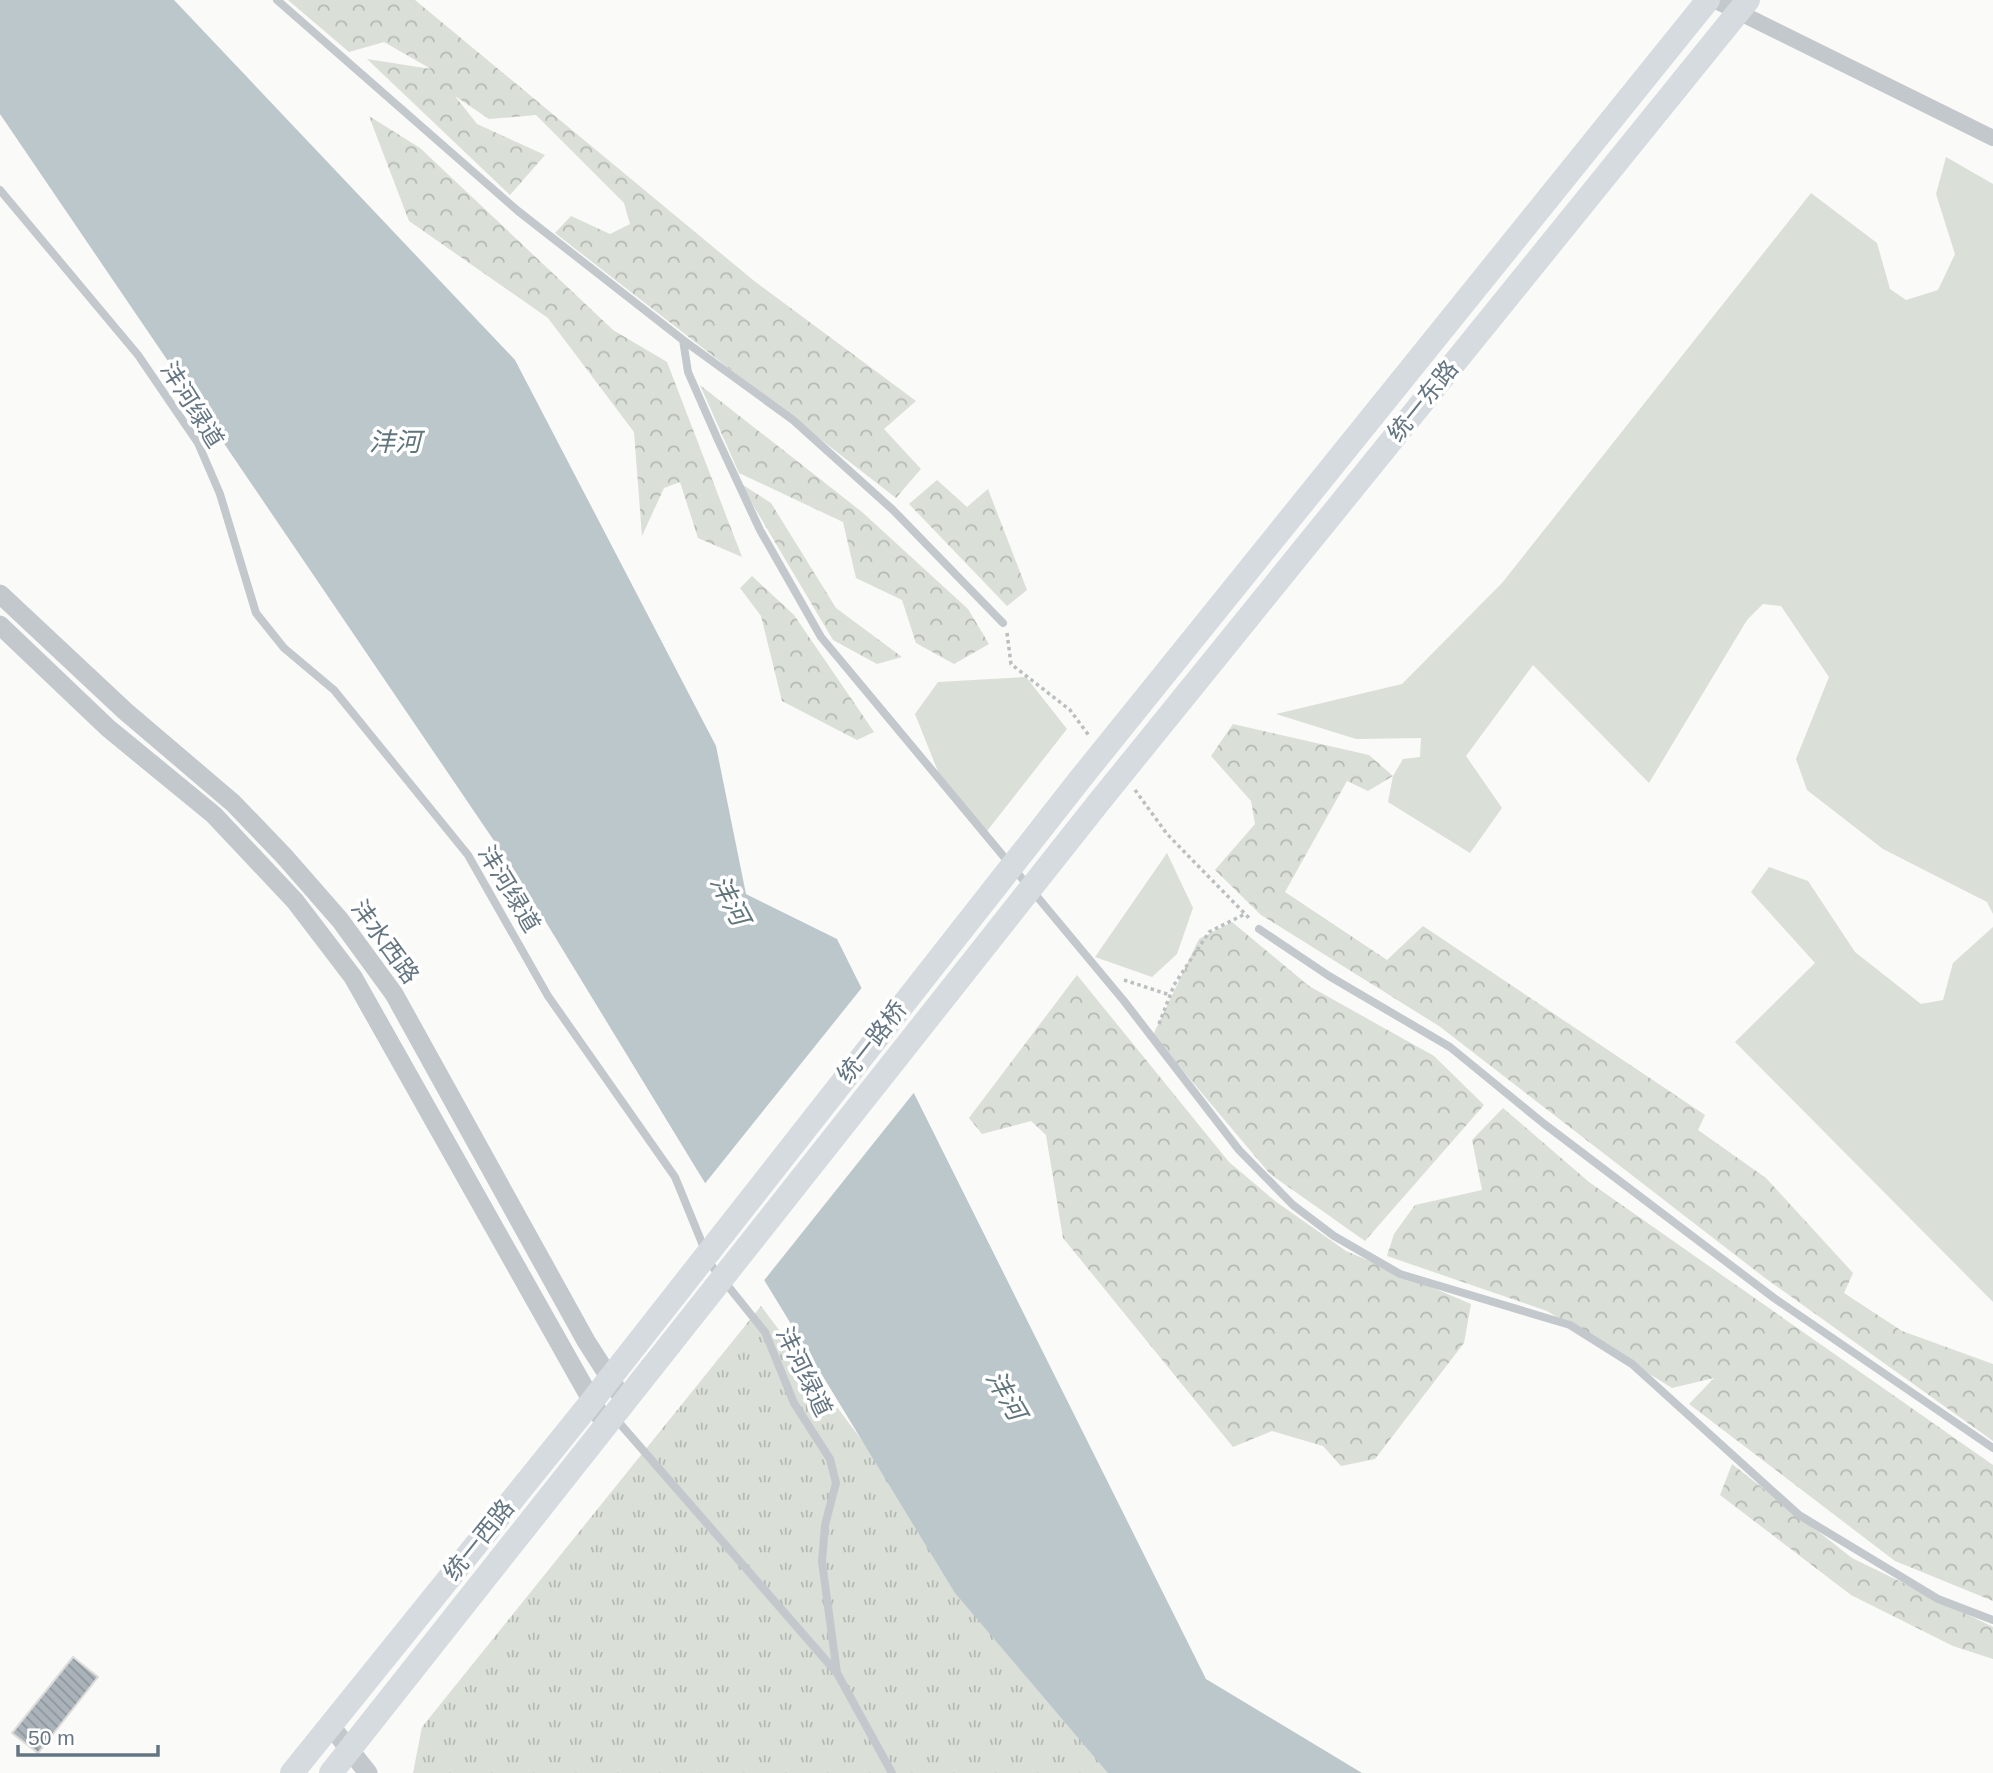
<svg xmlns="http://www.w3.org/2000/svg" width="1993" height="1773" viewBox="0 0 1993 1773" font-family="Helvetica,'Noto Sans SC',sans-serif">
<style>
.grass{fill:#dadfd7}
.forest{fill:url(#forest-crowns)}
.park{fill:url(#park-tufts)}
.water{fill:#bbc7cb}
.pier{fill:#fafaf8}
.building{fill:url(#building-back-hatch);stroke:#dcdcda;stroke-width:2}
.lines{fill:none;stroke-linecap:round;stroke-linejoin:round}
.path{stroke:#bbbfc2;stroke-width:3.5;stroke-dasharray:3.5 3.5;stroke-linecap:butt}
.service{stroke:#c3c8cc;stroke-width:8}
.minor{stroke:#c3c8cc;stroke-width:16}
.tertiary{stroke:#c3c8cc;stroke-width:19}
.primary{stroke:#d6dbdf;stroke-width:24}
.labels{text-anchor:middle;stroke-width:7;stroke-linejoin:round;paint-order:stroke}
.street-label{font-size:24px;fill:#657683;stroke:#fff}
.water-label{font-size:26px;font-style:italic;fill:#60757c;stroke:#fff}
</style>
<defs>
<pattern id="forest-crowns" width="20" height="18" patternUnits="userSpaceOnUse" patternTransform="scale(1.75)"><rect width="20" height="18" fill="#dadfd7"/><path d="M2 6a3 3 0 1 1 6 0M12 15a3 3 0 1 1 6 0" fill="none" stroke="#b4b9b4"/></pattern>
<pattern id="park-tufts" width="24" height="20" patternUnits="userSpaceOnUse" patternTransform="scale(1.75)"><rect width="24" height="20" fill="#dadfd7"/><path d="M3 7l-1-3M5 7V3M7 7l1-3M15 17l-1-3M17 17v-4M19 17l1-3" fill="none" stroke="#b4b9b4"/></pattern>
<pattern id="building-back-hatch" width="6" height="6" patternUnits="userSpaceOnUse" patternTransform="scale(1.75)"><rect width="6" height="6" fill="#aab3b9"/><path d="M-1 5l2 2M0 0l6 6M5-1l2 2" fill="none" stroke="#8e969c"/></pattern>
</defs>
<rect width="100%" height="100%" fill="#fafaf8"/>
<!-- grass -->
<path class="grass" d="M1946,157l47,27v730l-6,-12 -104,-53 -76,-59 -11,-31 33,-82 -48,-71 -18,-2 -16,16 -98,163 -116,-118 -67,91 36,52 -32,45 -82,-51 5,-26 10,-17 17,-2 1,-19 -65,1 -80,-25 126,-30 100,-101 309,-390 66,50 13,46 16,11 32,-10 17,-36 -19,-60z
M1026,677l41,52 -80,102 -44,-47 -28,-70 23,-32z
M1167,853l26,55 -16,46 -25,23 -57,-20z
M1769,867l39,14 47,71 66,52 22,-4 10,-37 40,-36v375l-258,-260 80,-79 -64,-71z"/>
<!-- forest -->
<path class="forest" d="M288,0h127l338,280 163,121 -32,28 37,40 -25,29 -341,-265 16,-17 39,18 20,-10 -6,-21 -88,-88 -47,4 -34,-23 22,28 68,31 -35,40 -143,-136 64,10 -47,-27 -35,10z
M369,116l51,32 193,182 54,32 75,195 -44,-19 -18,-56 -16,6 -22,48 -8,-104 -86,-114 -139,-97z
M700,385l162,127 106,97 21,35 -35,20 -38,-21 -14,-43 -46,-22 -13,-56 -104,-49z
M937,480l30,27 21,-18 39,101 -20,16 -98,-102z
M740,483l31,20 65,105 66,49 -25,7 -44,-24z
M752,576l42,39 80,117 -17,8 -75,-39 -21,-85 -21,-28z
M1233,724l136,31 24,21 -25,15 -21,-10 -62,111 102,68 36,-34 282,189 -7,15 68,48 87,95 -9,20 58,38 91,33v77l-228,-163 -326,-252 -178,-111 -46,-45 40,-46 -4,-23 -40,-45z
M1232,922l77,64 125,70 50,49 -119,136 -95,-67 -117,-139 46,-96z
M1077,975l152,187 46,39 71,50 125,53 -7,39 -89,116 -34,7 -18,-20 -51,-15 -39,16 -170,-209 -17,-103 -15,-14 -49,13 -13,-16z
M1503,1108l86,74 404,283v136l-98,-40 -206,-157 25,-26 -42,10 -125,-77 -160,-55 7,-22 21,-29 67,-15 -10,-50z
M1732,1464l120,94 141,69v32l-40,-13 -102,-51 -131,-100z"/>
<!-- park -->
<path class="park" d="M761,1306l351,467h-699l9,-46z"/>
<!-- water -->
<path class="water" d="M0,0h174l341,360 201,386 30,148 91,45 369,740 156,94h-254l-153,-180 -439,-720 -516,-759z"/>
<!-- pier -->
<path class="pier" d="M864,985l52,105 -154,193 -59,-97z"/>
<!-- building -->
<path class="building" d="M73,1657l25,20 -60,76 -26,-20z"/>
<g class="lines">
<!-- path -->
<path class="path" d="M1007,633l4,31 59,46 20,27
M1135,790l32,44 84,86
M1124,980l46,15
M1159,1024l15,-39 35,-53 36,-18"/>
<!-- service -->
<path class="service" d="M277,0l241,211 165,129 5,32 30,68 42,90 61,107 303,364 115,149 54,55 41,31 66,38 170,51 62,39 167,151 139,84 55,21
M0,190l138,165 60,88 22,51 36,119 28,35 50,42 134,165 80,141 127,181 36,88 54,67 29,71 36,56 6,24 -11,42 -3,37 15,111
M683,340l110,80 100,90 110,113
M1259,929l70,47 121,71 93,76 231,175 219,150
M615,1418l222,255 55,100"/>
<!-- minor -->
<path class="minor" d="M1714,0l279,138"/>
<!-- tertiary -->
<path class="tertiary" d="M0,594l125,117 108,92 51,53 56,64 54,74 192,347 39,61
M0,625l108,103 106,87 81,86 58,76 253,449
M330,1725l38,48"/>
<!-- primary -->
<path class="primary" d="M292,1773l300,-372 489,-623 627,-778
M331,1773l768,-971 649,-802"/>
</g>
<g class="labels">
<!-- street labels -->
<g class="street-label">
<text transform="translate(1423 401) rotate(-51)" y="8">统一东路</text>
<text transform="translate(192 405) rotate(58)" y="8">沣河绿道</text>
<text transform="translate(509 889) rotate(59)" y="8">沣河绿道</text>
<text transform="translate(385 942) rotate(54)" y="8">沣水西路</text>
<text transform="translate(872 1042) rotate(-52)" y="8">统一路桥</text>
<text transform="translate(804 1372) rotate(64)" y="8">沣河绿道</text>
<text transform="translate(479 1540) rotate(-51)" y="8">统一西路</text>
</g>
<!-- water labels -->
<g class="water-label">
<text x="395" y="451">沣河</text>
<text transform="translate(730 900) rotate(62)" y="9">沣河</text>
<text transform="translate(1006 1395) rotate(60)" y="9">沣河</text>
</g>
</g>
<!-- scale -->
<path d="M18 1745v10h140v-10" fill="none" stroke="#657683" stroke-width="3.5"/>
<text x="28" y="1745" font-size="21" fill="#657683" stroke="#ffffff" stroke-width="5" paint-order="stroke">50 m</text>
</svg>
